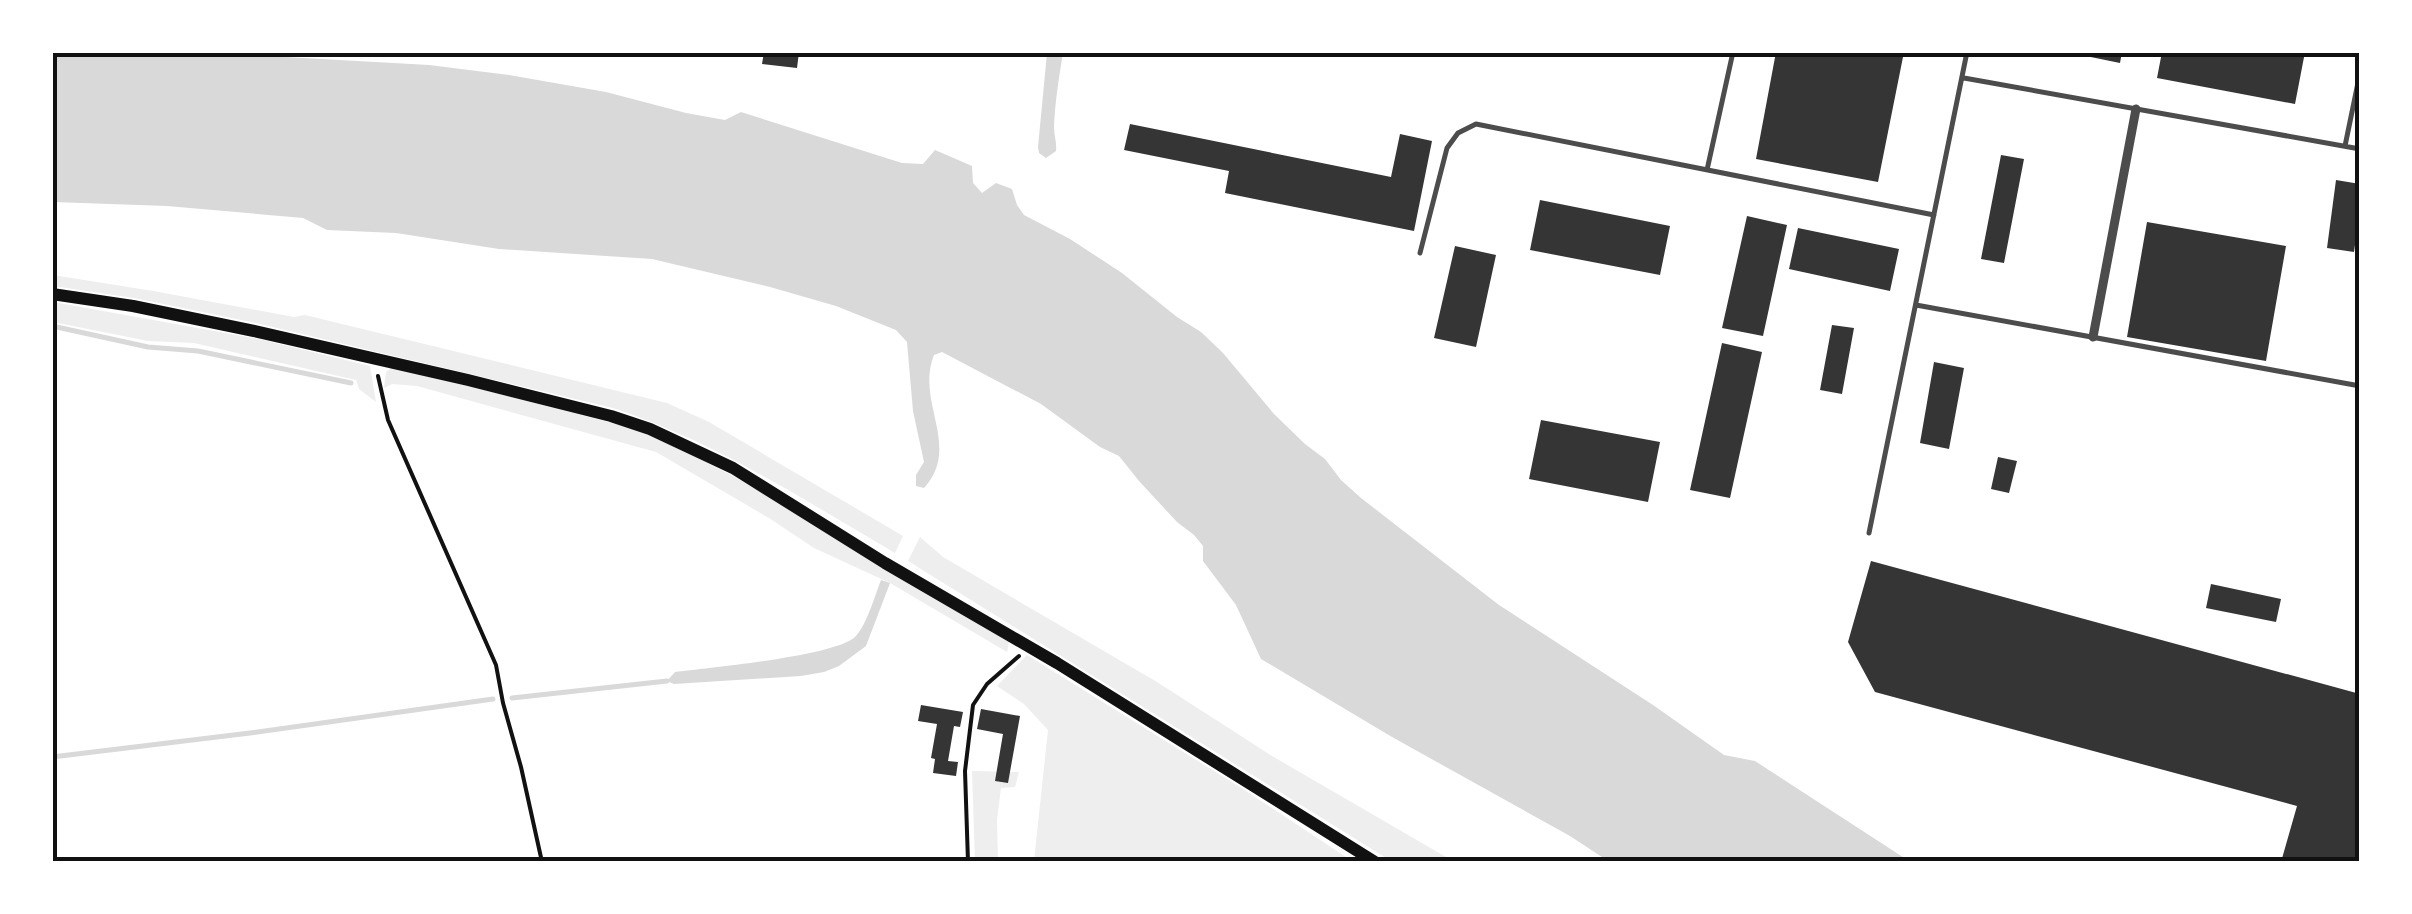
<svg xmlns="http://www.w3.org/2000/svg" width="2412" height="914" viewBox="0 0 2412 914" font-family="Cabin,sans-serif">
<style>
.green{fill:#eee}
.water{fill:#d9d9d9}
.lines{fill:none;stroke-linecap:round;stroke-linejoin:round}
.stream{stroke:#d9d9d9;stroke-width:5}
.building{fill:#353535}
.path{stroke:#111;stroke-width:4}
.service{stroke:#4c4c4c;stroke-width:5}
.minor{stroke:#4c4c4c;stroke-width:9}
.secondary{stroke:#111;stroke-width:12}
.neatline{fill:none;stroke:#111;stroke-width:4}
</style>
<rect width="100%" height="100%" fill="#fff"/>
<!-- green -->
<path class="green" d="M53,275l100,16 141,26 11,-2 362,88 42,19 194,114 -8,17c-91,-53 -181,-112 -282,-145l-357,-85 -122,-25 -81,-12z
M53,302l206,37 111,27 6,36 -17,-13 -3,-9 -162,-37 -46,-2 -95,-19z
M393,367l235,60 30,11 79,40 272,164 -2,10 -117,-69 -76,-35 -45,-30 -113,-66 -239,-66 -25,-2 -8,4 2,-16z
M920,537l23,20 214,125 115,74 181,105h-62l-483,-300z
M1027,655l216,134 109,72h-318l14,-131 -24,-26 -27,-18z
M972,771l47,1 -4,15 -14,1 -4,32 1,41h-23z"/>
<!-- water -->
<path class="water" d="M53,52l161,1 215,12 80,10 97,17 80,21 39,7 16,-8 161,51 21,1 12,-14 37,16 1,17 9,10 14,-10 16,6 5,16 7,10 46,24 52,34 55,44 24,15 22,21 51,61 31,30 20,15 16,21 20,18 138,107 154,100 71,50 31,6 154,100h-301l-38,-25 -178,-99 -131,-78 -25,-54 -33,-44v-15l-9,-11 -17,-13 -38,-41 -20,-25 -19,-9 -59,-43 -99,-52 -8,3c-19,47 28,91 -10,133l-8,-2v-11l8,-13 -11,-51 -6,-69 -11,-12 -60,-24 -66,-19 -118,-28 -153,-10 -103,-16 -69,-3 -24,-12 -136,-12 -114,-4z
M1047,53h16c-4,24 -8,49 -9,74 0,9 3,15 2,24l-10,7 -7,-5 -1,-6z
M881,580l9,3 -24,63 -27,20 -15,6 -23,4 -127,8 -7,-3 8,-9c32,-4 163,-16 181,-36 11,-12 19,-41 25,-56z"/>
<g class="lines">
<!-- stream -->
<path class="stream" d="M52,326l96,21 50,4 153,32
M512,698l155,-17
M52,757l198,-24 243,-34"/>
</g>
<!-- building -->
<path class="building" d="M764,52h35l-2,16 -35,-4z
M1776,52h128l-26,130 -122,-23z
M2077,52h45l-2,11 -44,-9z
M2162,52h143l-10,52 -138,-26z
M1130,124l261,53 9,-43 32,7 -18,90 -189,-38 4,-22 -105,-21z
M2001,155l23,4 -20,104 -23,-4z
M2336,180l24,4v25l-6,43 -27,-4z
M1540,200l130,26 -10,49 -130,-25z
M1747,216l40,9 -24,111 -41,-8z
M2147,222l139,24 -20,115 -139,-24z
M1798,228l101,21 -9,42 -101,-22z
M1455,246l41,9 -20,92 -42,-9z
M1832,325l22,3 -12,66 -22,-4z
M1722,343l40,9 -32,146 -40,-8z
M1934,362l30,6 -15,81 -29,-6z
M1541,420l119,22 -12,60 -119,-23z
M1998,457l19,4 -8,32 -18,-4z
M1871,561l489,133v168h-79l16,-56 -422,-114 -27,-50z
M2211,584l70,15 -5,23 -70,-14z
M921,705l42,7 -3,15 -6,-1 -6,35 10,1 -2,14 -23,-3 2,-14 -4,-1 6,-34 -19,-3z
M981,709l39,7 -12,67 -13,-2 8,-47 -26,-5z"/>
<g class="lines">
<!-- path -->
<path class="path" d="M378,376l10,44 108,245 7,38 18,64 21,95
M968,862l-3,-91 8,-66 14,-21 32,-28"/>
<!-- service -->
<path class="service" d="M1964,78l396,71
M2345,146l15,-73
M1707,170l26,-118
M1420,253l27,-105 11,-15 18,-9 458,91
M1916,305l444,81
M1869,533l98,-481"/>
<!-- minor -->
<path class="minor" d="M2093,337l43,-228"/>
<!-- secondary -->
<path class="secondary" d="M52,294l81,12 121,25 214,49 143,36 39,13 83,39 152,95 172,100 318,199"/>
</g>
<!-- border -->
<rect width="2412" height="914" fill="none" stroke="#ffffff" stroke-width="110"/>
<rect x="55" y="55" width="2302" height="804" class="neatline"/>
</svg>
